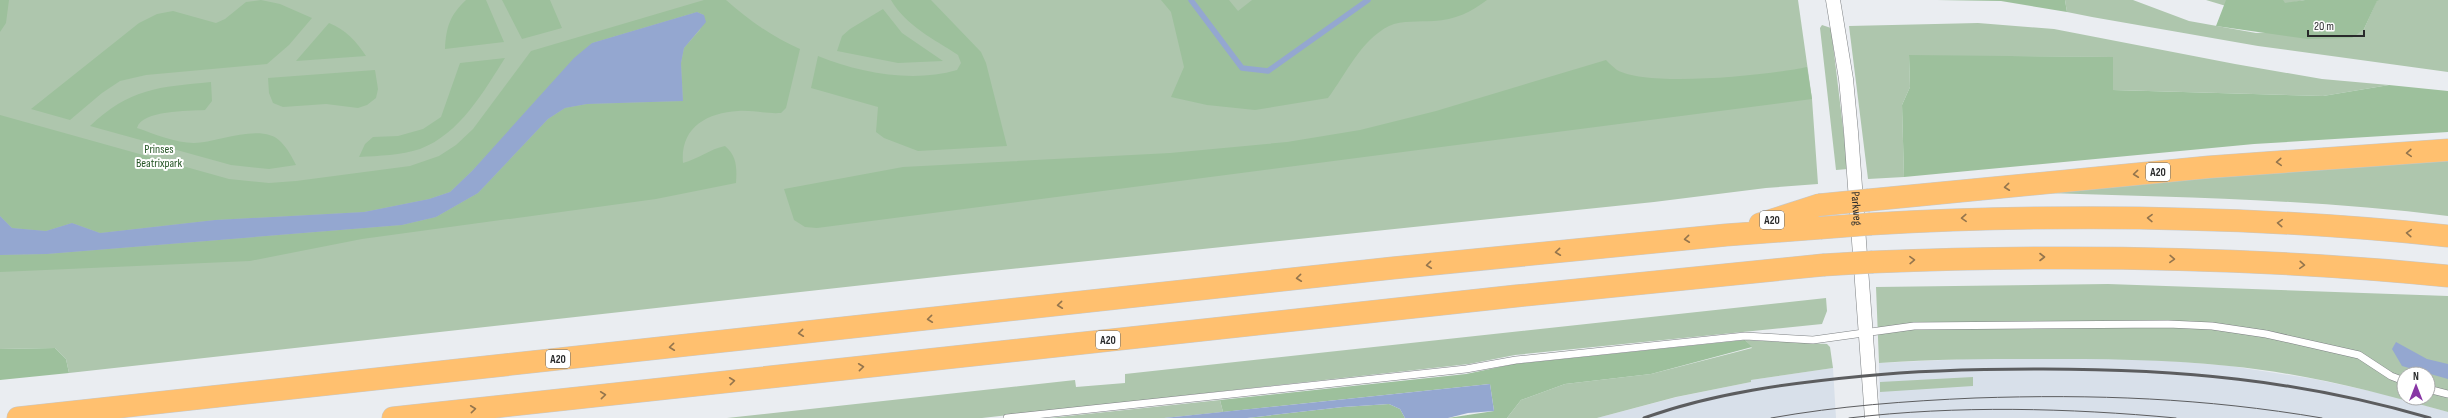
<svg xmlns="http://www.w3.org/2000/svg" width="2448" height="418" viewBox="0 0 2448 418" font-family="'Sofia Sans Condensed',sans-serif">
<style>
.built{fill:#d8e0ea}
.green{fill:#aec6ad;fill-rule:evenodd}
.forest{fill:#9dc09c}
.water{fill:#94a7d0}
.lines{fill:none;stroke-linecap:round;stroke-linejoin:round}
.stream{stroke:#94a7d0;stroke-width:5.5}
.lane-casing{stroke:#7d8083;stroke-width:8}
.street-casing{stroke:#7d8083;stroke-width:15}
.highway-casing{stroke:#c7c8c8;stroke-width:23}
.lane{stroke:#fff;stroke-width:7}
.street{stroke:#fff;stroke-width:14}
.highway{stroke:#ffc06f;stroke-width:22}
.tram{stroke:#5c5d5f;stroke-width:1}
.rail{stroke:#5c5d5f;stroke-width:3}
.highway-bridge-casing{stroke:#c7c8c8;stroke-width:23;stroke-linecap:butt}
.highway-bridge{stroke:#ffc06f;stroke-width:22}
.oneway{stroke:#94754d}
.labels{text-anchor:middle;stroke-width:4;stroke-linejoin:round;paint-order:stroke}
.shield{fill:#fff;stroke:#696a6b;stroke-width:1}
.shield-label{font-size:11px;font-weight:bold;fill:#292a2b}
.park-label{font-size:12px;fill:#265626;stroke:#fff}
.street-label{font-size:12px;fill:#292a2b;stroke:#fff}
</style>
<rect width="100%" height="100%" fill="#eaedf1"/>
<!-- built -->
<path class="built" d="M1985,358l162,1 84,7 83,13 71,15 63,18v6h-568l-1,-55z
M1833,368l3,50h-239l80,-21 74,-15v-2z"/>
<!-- green -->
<path class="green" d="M0,0h1798l14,99 6,85 -52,4 -112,14 -700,73 -885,98 -3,-14 -11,-11 -55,1z
M2065,0h68l56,21 67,12 108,-4 13,-29h71v72l-190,-26 -166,-29 -25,-5z
M2206,0h99l-59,12z
M1978,23l76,6 181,35 87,15 67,6 -66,11 -210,-6v-33l-204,-1 1,31 -8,18 2,72 -36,2 -19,-153z
M1822,25l9,3 17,141 -12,1 -16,-142z
M2448,159v57c-144,-18 -288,-19 -433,-24z
M2108,284l340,12v116c-72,-20 -144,-39 -219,-46 -64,-7 -129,-7 -193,-7 -53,0 -103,0 -157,4l-3,-76zM2404,374h24v24h-24z
M1826,298l1,13 -5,13 -307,31 -46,9 -487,54h-255l348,-38 1,7 49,-4v-9z
M1745,340l82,4 3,3 3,21 -82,12v2l-75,15 -79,21h-90l14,-18 44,-16 86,-10 101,-26z
M1973,377v9l-93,6v-10z
M1220,400l3,12 -59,6h-115z"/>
<!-- forest -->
<path class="forest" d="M0,0h9l-3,23 -6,9z
M261,0l19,4 32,14 -23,27 -22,19 -121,11 -26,6 -18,12 -32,27 -39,-11 108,-86 18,-9 16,-3 43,12 9,-4 21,-17z
M466,0h20l18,42 -59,7c1,-22 5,-34 21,-49z
M502,0h48l12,28 -40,11z
M704,0h22c23,20 46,37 74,49l-14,59 -5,5c-15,1 -29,-3 -43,-2 -32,2 -58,17 -55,52 15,-4 27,-14 42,-17 12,10 12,22 11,37l-80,16 -294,40 -112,22 -250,11v-17l47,-1 355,-29 34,-8 42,-24 70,-74 17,-11 22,-4 96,-3 -2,-38 3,-15 16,-18 4,-15 -7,-3 -105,31 -120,128 -22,21 -21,7 -65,13 -149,8 -115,13 -28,-10 -26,8 -34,-3 -12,-12v-101l229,64 40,4 27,-2 114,-15 29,-10 17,-11 17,-16 58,-78z
M891,0h40l50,52 5,11 21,83 -89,5 -34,-13 -8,-6 2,-25 -67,-19 7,-32c42,17 95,27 139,14l4,-7 -3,-8c-24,-16 -52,-29 -67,-55z
M1161,0h68l9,11 14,-11h235c-16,12 -32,20 -53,21 -14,1 -32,-1 -45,5 -28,14 -43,48 -61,72l-73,12 -48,-5 -36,-8 13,-30 -13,-55z
M1937,0h128l2,12 -66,-11z
M2226,0h57l2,3 20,-3h74l-2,1 -13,28 -12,9 -44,1 -92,-13z
M883,9l19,24 41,28 -45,2 -61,-12 5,-15 8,-7z
M329,23c17,7 27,18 37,33l-70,5z
M1909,55l204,2v33l210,6 66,-11 59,6v41l-194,12 -350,33 -2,-72 8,-18z
M505,58c-21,33 -45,76 -85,91 -19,6 -41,7 -61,8l6,-13 8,-7 25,-1 25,-7 18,-12 19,-54z
M1606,60c3,3 7,7 11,10 32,18 153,5 190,-3l5,32 -995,129 -12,-1 -11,-7 -10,-31 119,-22 267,-14 117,-11 73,-12 76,-19z
M375,70l3,19 -2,9 -9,7 -9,3 -32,-4 -43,3 -10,-4 -4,-10 -1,-15z
M211,82l1,19 -7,9c-17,1 -63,0 -68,18 18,6 38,15 57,15 24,0 68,-21 87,-1 6,6 11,15 15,23l-27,4 -38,-4 -141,-39c40,-38 69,-39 121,-44z
M1745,340l7,7 -101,27 -86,10 -44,16 -14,18h-59l46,-7 -4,-27 -267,28 -3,-12 246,-26 48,-10z
M55,348l11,11 3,14 -69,7v-31z
M1389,404l11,5 5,9h-158l96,-11z"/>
<!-- water -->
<path class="water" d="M697,12l7,3 2,7 -22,26 -3,15 2,38 -96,3 -22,4 -17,11 -70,74 -42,24 -34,8 -355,29 -47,1v-39l12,12 34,3 26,-8 28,10 115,-13 149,-8 65,-13 21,-7 22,-21 102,-113 18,-15z
M2396,342l31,17 21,5v15l-46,-13 -10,-17z
M1490,384l4,27 -26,2 -20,5h-43l-5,-9 -11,-5 -46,3 -96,11h-83z"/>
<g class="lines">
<!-- stream -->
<path class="stream" d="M1191,0l51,68 26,3 100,-71"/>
<defs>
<path id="lane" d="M2428,389l20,5
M1007,418l459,-49 50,-9 229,-24 68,4 101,-14 254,-2 44,2 54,8 93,21 32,21 13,5"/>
<g id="street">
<path id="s1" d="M1833,0l13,79 5,53 21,286"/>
</g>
<path id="highway" d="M1869,200l340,-33 239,-17
M1760,224l59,-19
M1871,224c192,-11 385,-8 577,12
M1873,262c192,-8 384,-5 575,14
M18,418l1375,-150 333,-33 94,-7
M393,418l1123,-122 307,-31"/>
</defs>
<!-- lane casing -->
<use href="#lane" class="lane-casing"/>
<!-- street casing -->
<use href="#street" class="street-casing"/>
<!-- highway casing -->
<use href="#highway" class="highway-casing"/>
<!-- lane -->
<use href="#lane" class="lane"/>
<!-- street -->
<use href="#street" class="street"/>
<!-- highway -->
<use href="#highway" class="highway"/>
<!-- tram -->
<path class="tram" d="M1771,418c67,-12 136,-17 204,-20 120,-4 229,0 347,20
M1849,418c109,-13 219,-10 327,0"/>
<!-- rail -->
<path class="rail" d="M1644,418c69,-25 146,-35 220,-42 59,-6 119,-7 179,-7 136,0 256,11 387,49"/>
<defs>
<path id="highway-bridge" d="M1819,205l50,-5
M1820,228l51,-4
M1823,265l50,-3"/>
</defs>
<!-- highway-bridge casing -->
<use href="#highway-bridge" class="highway-bridge-casing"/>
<!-- highway-bridge -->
<use href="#highway-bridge" class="highway-bridge"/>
</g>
<!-- one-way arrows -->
<defs><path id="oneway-chevron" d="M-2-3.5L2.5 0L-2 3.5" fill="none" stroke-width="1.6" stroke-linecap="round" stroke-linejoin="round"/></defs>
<g class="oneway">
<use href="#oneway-chevron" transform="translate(2409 153) rotate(176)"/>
<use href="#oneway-chevron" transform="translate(2279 162) rotate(176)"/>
<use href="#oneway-chevron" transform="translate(2136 174) rotate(174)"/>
<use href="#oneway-chevron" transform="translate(2007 187) rotate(174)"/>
<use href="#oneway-chevron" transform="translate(1964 218) rotate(177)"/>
<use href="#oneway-chevron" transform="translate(2150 218) rotate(-179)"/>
<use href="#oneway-chevron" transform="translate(2280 223) rotate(-176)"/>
<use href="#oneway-chevron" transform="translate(2409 233) rotate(-176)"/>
<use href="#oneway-chevron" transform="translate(1687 239) rotate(174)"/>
<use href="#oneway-chevron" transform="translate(1558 252) rotate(174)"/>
<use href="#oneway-chevron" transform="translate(2042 257)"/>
<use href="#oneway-chevron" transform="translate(2172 259) rotate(2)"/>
<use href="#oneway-chevron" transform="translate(1912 260) rotate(-2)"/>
<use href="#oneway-chevron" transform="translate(1429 265) rotate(174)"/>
<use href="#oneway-chevron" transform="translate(2302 265) rotate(4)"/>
<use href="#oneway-chevron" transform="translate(1299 278) rotate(174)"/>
<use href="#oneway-chevron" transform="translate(1060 305) rotate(174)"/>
<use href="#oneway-chevron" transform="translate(930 319) rotate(174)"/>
<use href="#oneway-chevron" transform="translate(801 333) rotate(174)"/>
<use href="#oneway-chevron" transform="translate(672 347) rotate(174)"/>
<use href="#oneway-chevron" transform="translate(861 367) rotate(-6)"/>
<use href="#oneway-chevron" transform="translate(732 381) rotate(-6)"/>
<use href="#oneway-chevron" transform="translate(603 395) rotate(-6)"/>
<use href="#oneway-chevron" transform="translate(473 409) rotate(-6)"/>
</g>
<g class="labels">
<!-- shield labels -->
<g class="shield">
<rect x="2146" y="163" width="24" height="18" rx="3"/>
<rect x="1760" y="211" width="24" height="18" rx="3"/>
<rect x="1096" y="331" width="24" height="18" rx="3"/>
<rect x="546" y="350" width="24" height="18" rx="3"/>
</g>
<g class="shield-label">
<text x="2158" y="176">A20</text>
<text x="1772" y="224">A20</text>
<text x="1108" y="344">A20</text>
<text x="558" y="363">A20</text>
</g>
<!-- park labels -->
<g class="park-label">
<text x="159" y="153">Prinses<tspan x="159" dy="14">Beatrixpark</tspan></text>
</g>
<!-- street labels -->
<g class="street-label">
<text dy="4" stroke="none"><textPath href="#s1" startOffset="210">Parkweg</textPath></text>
</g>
</g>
<!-- north arrow -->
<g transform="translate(2416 386)"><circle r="19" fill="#ffffff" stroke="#a9aaaa"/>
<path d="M0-3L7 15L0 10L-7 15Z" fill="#8836a5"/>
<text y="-6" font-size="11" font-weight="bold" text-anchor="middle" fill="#292a2b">N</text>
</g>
<!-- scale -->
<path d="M2308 30v6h56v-6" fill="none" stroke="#292a2b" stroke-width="2"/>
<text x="2314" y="30" font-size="12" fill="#292a2b" stroke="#ffffff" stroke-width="3" paint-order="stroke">20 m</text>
</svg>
